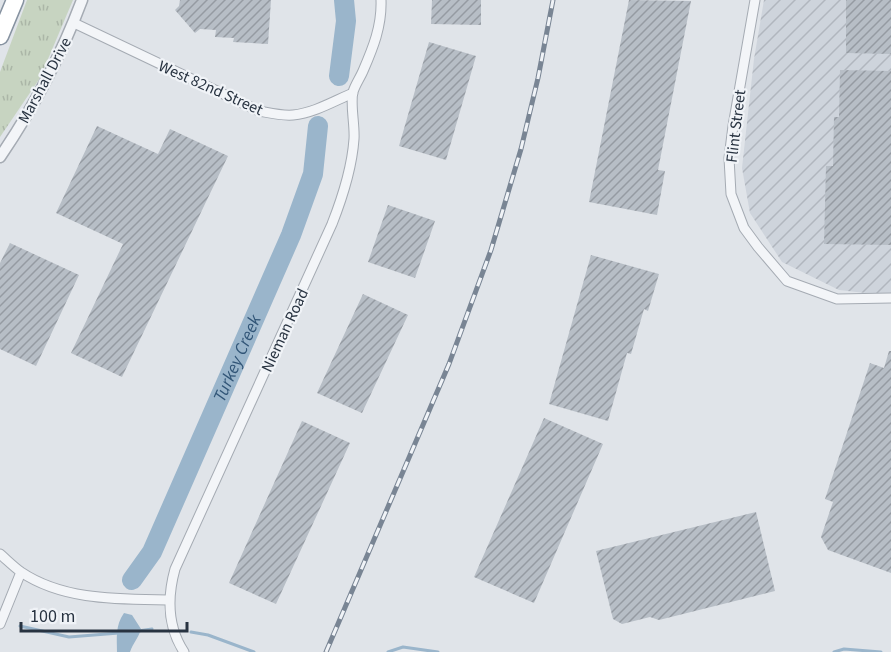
<svg xmlns="http://www.w3.org/2000/svg" width="891" height="652" viewBox="0 0 891 652" font-family="'Source Sans 3',sans-serif">
<style>
.industrial{fill:url(#industrial-furrows)}
.grass{fill:url(#grass-tufts)}
.water{fill:#9ab5cb}
.lines{fill:none;stroke-linecap:round;stroke-linejoin:round}
.stream{stroke:#9ab5cb;stroke-width:3}
.river{stroke:#9ab5cb;stroke-width:20}
.building{fill:url(#building-hatch)}
.minor-casing{stroke:#a5abb3;stroke-width:11}
.tertiary-casing{stroke:#a5abb3;stroke-width:13}
.motorway-casing{stroke:#8793a1;stroke-width:19}
.minor{stroke:#f3f5f8;stroke-width:9}
.tertiary{stroke:#f3f5f8;stroke-width:10}
.motorway{stroke:#fff;stroke-width:16}
.rail-casing{stroke:#798594;stroke-width:5}
.rail{stroke:#f0f3f7;stroke-width:3;stroke-dasharray:9;stroke-linecap:butt}
.labels{text-anchor:middle;stroke-width:4.5;stroke-linejoin:round;paint-order:stroke}
.street-label{font-size:16px;fill:#283341;stroke:#f0f3f7}
.water-label{font-size:18px;font-style:italic;fill:#315577;stroke:#f0f3f7}
</style>
<defs>
<pattern id="industrial-furrows" width="10" height="10" patternUnits="userSpaceOnUse" patternTransform="scale(1.5)"><rect width="10" height="10" fill="#ced4dc"/><path d="M-1 1l2-2M0 10L10 0M9 11l2-2" fill="none" stroke="#b1b6be"/></pattern>
<pattern id="grass-tufts" width="24" height="20" patternUnits="userSpaceOnUse" patternTransform="scale(1.5)"><rect width="24" height="20" fill="#c7d4c1"/><path d="M3 7l-1-3M5 7V3M7 7l1-3M15 17l-1-3M17 17v-4M19 17l1-3" fill="none" stroke="#abb6a7"/></pattern>
<pattern id="building-hatch" width="6" height="6" patternUnits="userSpaceOnUse" patternTransform="scale(1.5)"><rect width="6" height="6" fill="#b7bec6"/><path d="M-1 1l2-2M0 6l6-6M5 7l2-2" fill="none" stroke="#959ba2"/></pattern>
</defs>
<rect width="100%" height="100%" fill="#e0e4e9"/>
<!-- industrial -->
<path class="industrial" d="M764,0h127v296l-52,-6 -57,-28 -32,-49 -8,-45 12,-109z"/>
<!-- grass -->
<path class="grass" d="M27,0h46l-33,78 -40,59v-65z"/>
<!-- water -->
<path class="water" d="M124,613l8,2 9,14c-2,8 -8,14 -11,23h-13c0,-14 -2,-26 7,-39z"/>
<g class="lines">
<!-- stream -->
<path class="stream" d="M20,626l49,11 50,-4
M138,631l14,-2
M191,632l17,3 46,17
M388,652l15,-5 35,5
M834,652l10,-3 37,3"/>
<!-- river -->
<g class="river">
<path d="M339,76l7,-55 -2,-21"/>
<path id="s1" d="M132,580l20,-28 139,-317 22,-61 5,-48"/>
</g>
</g>
<!-- building -->
<path class="building" d="M180,0h91l-3,44 -35,-2 1,-4 -19,-1 1,-7 -16,-1 -5,4 -20,-23 4,-4z
M432,0h49v25l-50,-1z
M629,0l62,1 -33,169 7,1 -8,44 -68,-13z
M846,0h45v54l-45,-1z
M429,42l47,14 -30,104 -47,-14z
M840,70l51,1v174l-67,-1 2,-78h7l1,-49h5z
M97,126l61,28 12,-25 58,27 -106,221 -51,-24 52,-109 -67,-31z
M388,205l47,16 -20,57 -47,-16z
M10,243l69,32 -43,91 -36,-17v-86z
M591,255l68,19 -11,37 -4,-2 -13,45 -4,-1 -19,68 -59,-17z
M363,294l45,21 -46,98 -45,-20z
M889,351h2v222l-63,-23 -7,-13 12,-35 -8,-3 45,-136 14,5z
M544,418l59,26 -69,159 -60,-26z
M302,421l48,22 -74,161 -47,-21z
M756,512l19,79 -116,29 -9,-3 -28,7 -9,-5 -17,-68z"/>
<g class="lines">
<defs>
<path id="minor" d="M755,0l-22,126 -4,32 2,36 13,34 14,19 29,34 50,18 54,-1
M74,23l185,88c11,2 22,5 34,4 21,-2 41,-14 60,-22
M0,554c7,6 14,13 21,18 43,29 99,27 149,28
M0,624l21,-52
M184,652c-17,-26 -17,-54 -9,-83l157,-345c11,-28 20,-56 22,-85 1,-14 -4,-35 -1,-47 2,-7 7,-14 10,-21 10,-23 19,-45 18,-71"/>
<path id="tertiary" d="M0,157c34,-50 61,-101 82,-157"/>
<path id="motorway" d="M0,36l15,-36"/>
</defs>
<!-- minor casing -->
<use href="#minor" class="minor-casing"/>
<!-- tertiary casing -->
<use href="#tertiary" class="tertiary-casing"/>
<!-- motorway casing -->
<use href="#motorway" class="motorway-casing"/>
<!-- minor -->
<use href="#minor" class="minor"/>
<!-- tertiary -->
<use href="#tertiary" class="tertiary"/>
<!-- motorway -->
<use href="#motorway" class="motorway"/>
<defs>
<path id="rail" d="M326,652l123,-288 42,-114 30,-101 17,-71 15,-78"/>
</defs>
<!-- rail casing -->
<use href="#rail" class="rail-casing"/>
<!-- rail -->
<use href="#rail" class="rail"/>
</g>
<g class="labels">
<!-- street labels -->
<g class="street-label">
<text transform="translate(44 80) rotate(-62)" y="6">Marshall Drive</text>
<text transform="translate(211 87) rotate(24)" y="6">West 82nd Street</text>
<text transform="translate(735 126) rotate(-83)" y="6">Flint Street</text>
<text transform="translate(284 330) rotate(-65)" y="6">Nieman Road</text>
</g>
<!-- water labels -->
<g class="water-label">
<text dy="6" stroke="none"><textPath href="#s1" startOffset="246">Turkey Creek</textPath></text>
</g>
</g>
<!-- scale -->
<path d="M21 622v9h166v-9" fill="none" stroke="#283341" stroke-width="3"/>
<text x="30" y="622" font-size="18" fill="#283341" stroke="#f0f3f7" stroke-width="4.5" paint-order="stroke">100 m</text>
</svg>
